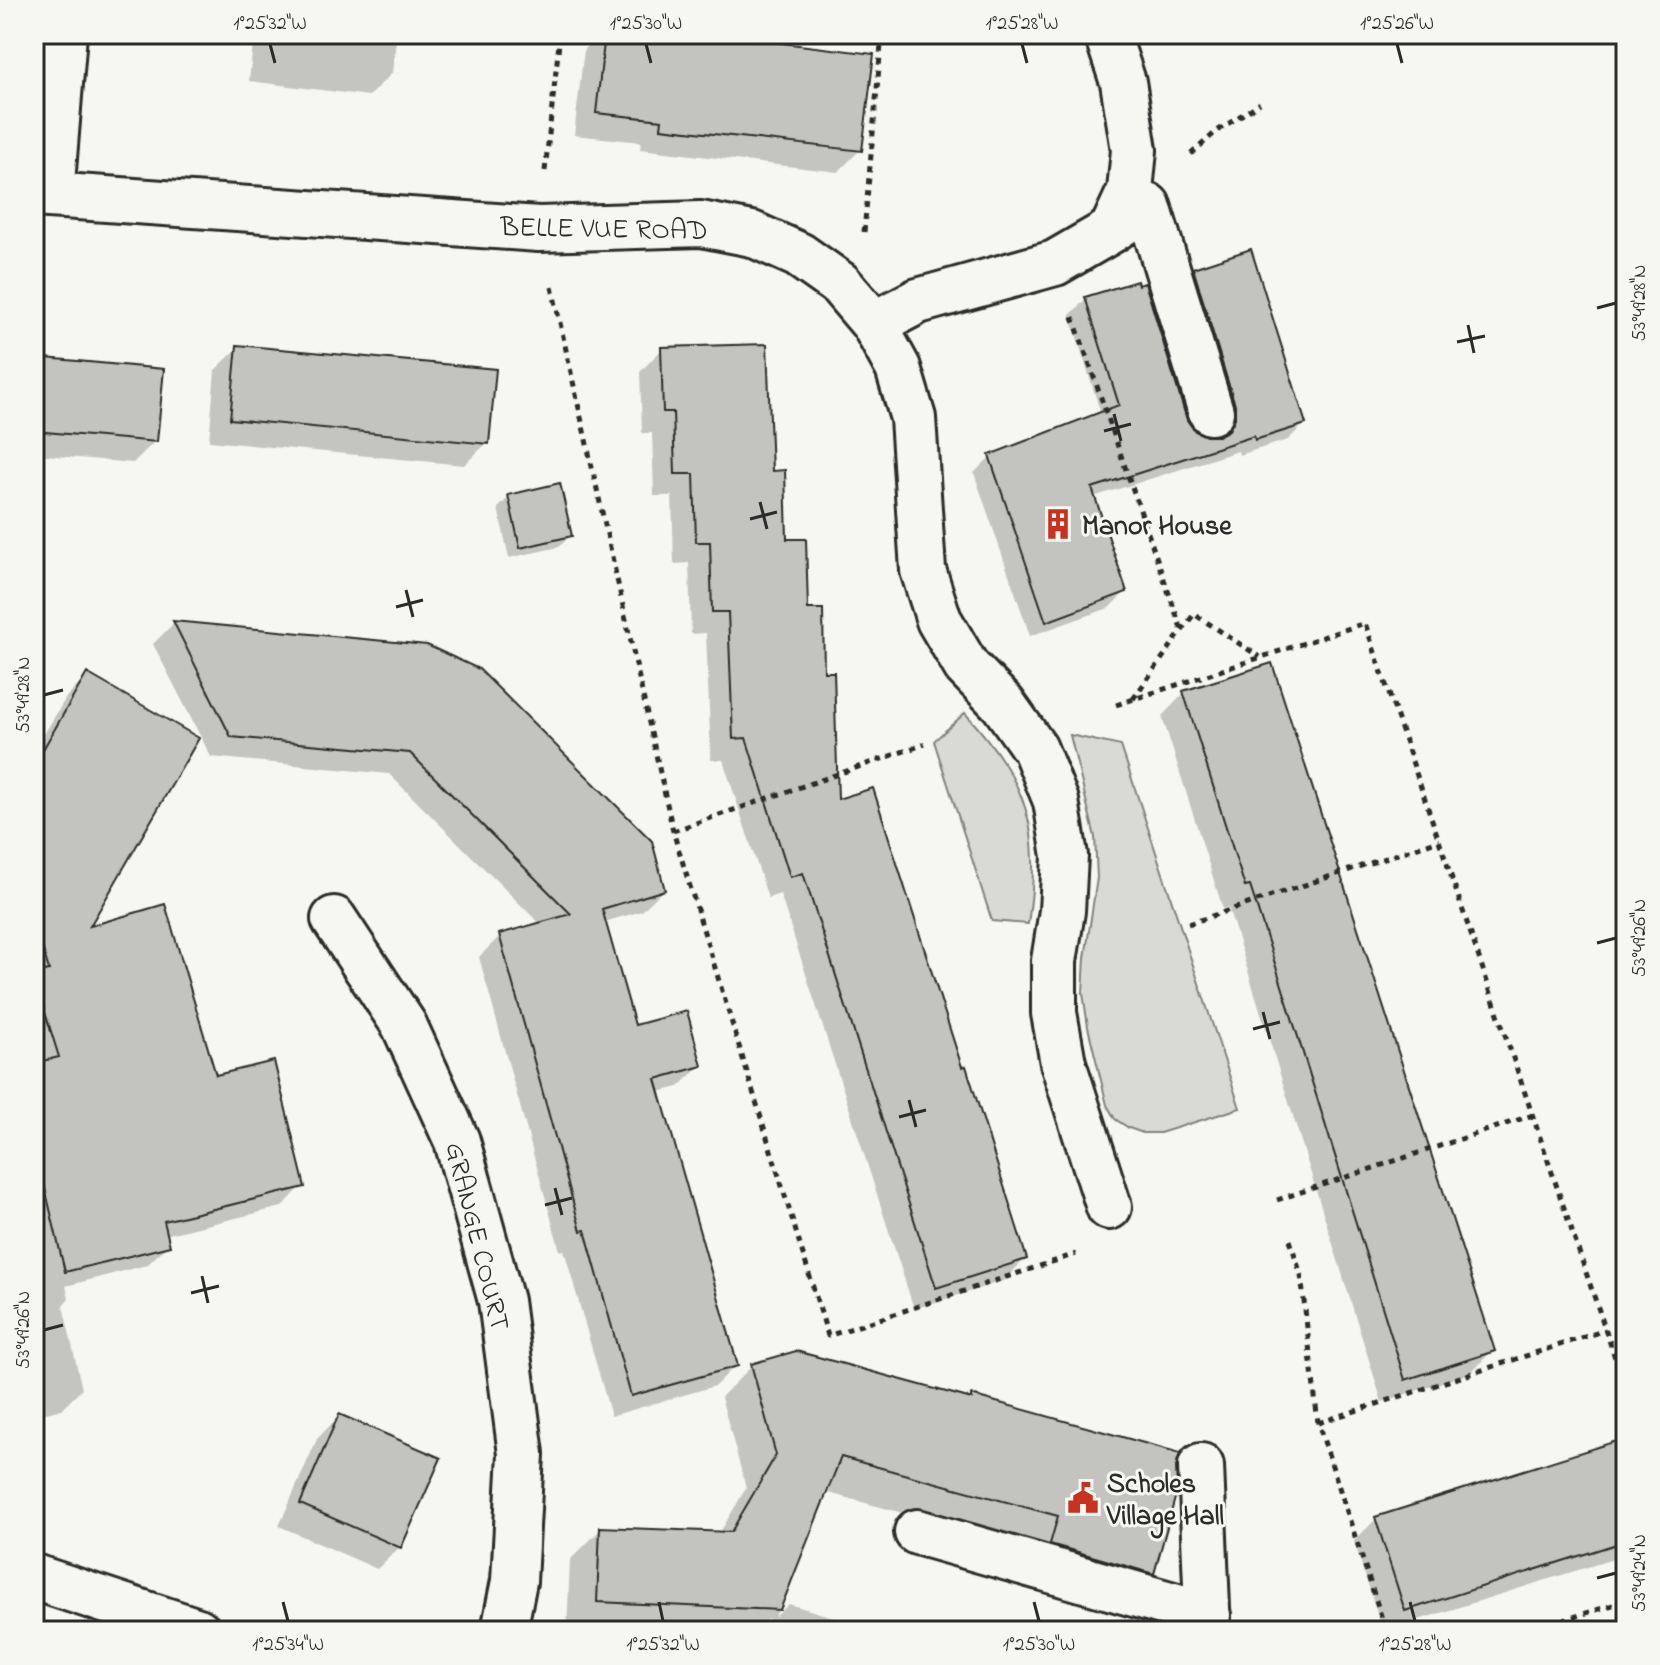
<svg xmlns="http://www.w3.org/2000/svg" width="1660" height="1665" viewBox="0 0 1660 1665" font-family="'Indie Flower',sans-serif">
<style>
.green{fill:#d9d9d5;stroke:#828280;stroke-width:2}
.shadow{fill:#0003}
.building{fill:#c3c3c0;stroke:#2b2b2b;stroke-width:2}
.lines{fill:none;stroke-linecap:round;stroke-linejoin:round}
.minor-casing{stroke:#2b2b2b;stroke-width:50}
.path{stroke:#2b2b2b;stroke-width:5;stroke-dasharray:6 6;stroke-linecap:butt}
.minor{stroke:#f6f6f2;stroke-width:44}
.ticks{fill:none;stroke:#2b2b2b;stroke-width:3}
.labels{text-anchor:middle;stroke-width:6;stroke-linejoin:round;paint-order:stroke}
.street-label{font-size:28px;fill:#2b2b2b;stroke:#f6f6f2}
.poi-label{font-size:28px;font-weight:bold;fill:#2b2b2b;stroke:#f6f6f2;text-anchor:start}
.neatline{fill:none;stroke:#2b2b2b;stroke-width:3}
.ticks-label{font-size:20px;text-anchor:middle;fill:#2b2b2b}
</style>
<rect width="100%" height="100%" fill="#f6f6f2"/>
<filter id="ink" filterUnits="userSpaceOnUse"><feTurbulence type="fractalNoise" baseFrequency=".0125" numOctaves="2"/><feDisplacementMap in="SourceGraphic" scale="16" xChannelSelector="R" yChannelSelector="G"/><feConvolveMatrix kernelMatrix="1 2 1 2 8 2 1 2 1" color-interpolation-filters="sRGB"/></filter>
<g filter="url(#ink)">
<!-- green -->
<path class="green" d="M965,713c64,71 77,117 63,211l-36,-3 -58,-180z
M1070,735l51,11 119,362 -80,25h-17l-14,-5 -14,-9 -8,-14 -19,-78 -5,-34 2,-35 12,-80 -2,-41z"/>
<!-- shadow -->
<path class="shadow" d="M254,34h143l-5,39 -23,23 -120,-15z
M599,34h72l189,116 -22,22 -198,-23 1,-7 -67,-7 10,-86z
M1194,269l110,155 -16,16 -49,15 -1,-4 -145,46 32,95 -16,16 -79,28 -56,-163 16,-16 111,-43 -31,-99 16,-16 107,133 13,6h12l2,-16 -42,-137z
M238,348l249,95 -23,22 -255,-24 6,-71z
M662,349l108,124 52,201 14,128 124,267 65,190 -22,22 -89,28 -134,-415 -12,4 -45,-138h-12l-5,-127 -15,1 -2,-71 -15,1 -2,-68h-18l-2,-63h-10l-2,-61z
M34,359l121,82 -22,22 -99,-9z
M509,497l61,39 -11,11 -50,11 -11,-50z
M174,623l252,24 237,243 -21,21 -38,11 29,106 67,38 -21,21 -21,5 78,273 -21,21 -104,30 -47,-166 -4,1 -81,-294 21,-21 40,-12 -151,-150 -178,-17 -58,-113z
M88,676l-3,254 129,147 88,109 -20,21 -117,28 3,10 -21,20 -81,21 3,12 -6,7 19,84 -20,20 -28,7v-665l33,-55z
M1184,693l308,658 -22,22 -88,29 -154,-495 -5,2 -61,-193z
M752,1366l217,34 3,-2 180,175 -31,30 -93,-56 -203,-55 -50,125 14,-13 92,27h-116l3,-12 -12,12h-189l3,-71 31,-31 118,5 27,-46 -25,-91z
M339,1416l61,131 -23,22 -98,-43 38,-87z
M1626,1440v115l-243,76 -29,-90 22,-22z"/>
<!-- building -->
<path class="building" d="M605,34h101l168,20 -12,97 -201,-23 1,-8 -66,-7z
M1251,249l55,175 -51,16 -1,-4 -162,52 35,104 -81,30 -57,-167 130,-50 -34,-108 52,-16 1,4 7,-2 42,137 8,11 11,5h12l11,-6 6,-12v-13l-42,-137z
M767,344l5,127 13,-1 2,69h19l2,70h15l1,63h10l4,127 35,-11 89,279 4,-1 61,193 -91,29 -133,-415 -13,4 -44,-139 -13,1 -5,-127h-16l-2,-70h-14l-2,-68h-19l-2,-62h-10l-2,-65z
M237,345l259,24 -7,75 -259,-25z
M34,357l130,12 -7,73 -123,-11z
M560,483l12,53 -52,12 -12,-53z
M173,621l254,24 52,24 173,172 13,49 -63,19 33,116 52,-14 15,55 -46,13 82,287 -107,30 -46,-166 -4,1 -82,-297 72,-20 -161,-161 -179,-16z
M1272,663l223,688 -90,29 -127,-407 -28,-87 -5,1 -62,-196z
M87,673l112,65 -109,188 75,-22 51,171 58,-14 31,126 -141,34 6,25 -105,26 -31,-130v-79l25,-6 -25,-80v-4l15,-3 -15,-50v-155z
M796,1351l176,48 -1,-4 209,58 -4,14 1,24 -23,83 -104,-30 8,-28 -217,-59 -61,153 -183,-8 3,-75 131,5 45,-77 -25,-91z
M339,1414l102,44 -40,90 -101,-44z
M1626,1438v103l-221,70 -30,-94z"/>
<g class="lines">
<defs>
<path id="minor" d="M34,194l505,35 162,-5 51,10 47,21 41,29 34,40 24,44 15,50 10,152 16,50 27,46 37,38 32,45 21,52 9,55 -3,55 -8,50v52l9,50 46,144
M51,195l13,-161
M1112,230l36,-24 63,206
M874,324l44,-23 137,-38 57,-33 18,-39 4,-41 -11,-68 -16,-48
M334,919l70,106 53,116 44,160 20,153 -7,127 -10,50
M1201,1466l7,165
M917,1532l291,83
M34,1577l164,54"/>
</defs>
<!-- minor casing -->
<use href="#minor" class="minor-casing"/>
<!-- path -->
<path class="path" d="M1191,154l26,-23 43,-28
M545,171l15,-137
M864,232l18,-198
M552,287l121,544 155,505 248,-82
M1073,317l109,314
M1133,699l61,-85 66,43
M1116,705l249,-82 261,767
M673,831l252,-87
M1188,924l251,-84
M1277,1200l256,-85
M1290,1240l11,35 17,148 68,208
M1318,1423l288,-93
M1527,1631l99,-30"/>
<!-- minor -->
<use href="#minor" class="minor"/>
</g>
</g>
<!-- ticks -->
<path class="ticks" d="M270,44l5,19M646,44l5,19M1022,44l5,19M1397,44l5,19M1597,308l19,-5M1468,325l6,28M1457,342l28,-6M1114,414l7,27M1104,431l27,-7M760,502l7,27M750,519l27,-7M406,590l7,27M396,607l27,-7M44,695l19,-5M1597,943l19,-5M1263,1012l7,27M1253,1029l27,-7M909,1100l7,27M899,1117l27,-7M555,1188l7,27M545,1205l27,-7M202,1276l6,27M191,1293l28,-7M44,1330l19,-5M1597,1578l19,-5M283,1602l5,19M659,1602l4,19M1034,1602l5,19M1410,1602l5,19"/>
<!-- icons -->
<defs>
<symbol id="building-bare" viewBox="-9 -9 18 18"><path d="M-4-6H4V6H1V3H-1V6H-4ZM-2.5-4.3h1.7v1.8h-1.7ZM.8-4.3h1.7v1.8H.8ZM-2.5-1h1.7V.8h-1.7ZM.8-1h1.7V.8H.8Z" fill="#c8321e" stroke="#f6f6f2" stroke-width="2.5" paint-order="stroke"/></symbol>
<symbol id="civic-bare" viewBox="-9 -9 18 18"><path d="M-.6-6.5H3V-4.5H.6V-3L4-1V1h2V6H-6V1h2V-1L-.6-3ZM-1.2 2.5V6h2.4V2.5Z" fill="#c8321e" stroke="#f6f6f2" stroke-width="2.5" paint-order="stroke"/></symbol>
</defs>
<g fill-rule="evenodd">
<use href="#building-bare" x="1036" y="502" width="44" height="44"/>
<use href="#civic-bare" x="1061" y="1476" width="44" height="44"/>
</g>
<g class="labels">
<!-- street labels -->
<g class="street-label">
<text transform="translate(604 227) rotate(1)" y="10">BELLE VUE ROAD</text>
<text transform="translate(479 1236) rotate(76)" y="10">GRANGE COURT</text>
</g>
<!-- poi labels -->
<g class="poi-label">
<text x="1082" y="534">Manor House</text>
<text x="1107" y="1492">Scholes<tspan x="1107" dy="32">Village Hall</tspan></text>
</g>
</g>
<!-- margin -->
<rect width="1660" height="1665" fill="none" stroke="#f6f6f2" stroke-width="88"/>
<rect x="44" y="44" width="1572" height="1577" class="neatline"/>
<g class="ticks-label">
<text x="270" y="29">1°25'32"W</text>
<text x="646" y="29">1°25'30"W</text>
<text x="1022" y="29">1°25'28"W</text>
<text x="1397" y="29">1°25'26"W</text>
<text transform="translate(1638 303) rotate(-90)" y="7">53°49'28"N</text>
<text transform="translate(22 695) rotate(-90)" y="7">53°49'28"N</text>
<text transform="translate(1638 938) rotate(-90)" y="7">53°49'26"N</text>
<text transform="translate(22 1330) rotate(-90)" y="7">53°49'26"N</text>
<text transform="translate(1638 1573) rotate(-90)" y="7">53°49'24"N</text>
<text x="288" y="1650">1°25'34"W</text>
<text x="663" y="1650">1°25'32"W</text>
<text x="1039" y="1650">1°25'30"W</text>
<text x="1415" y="1650">1°25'28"W</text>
</g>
</svg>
